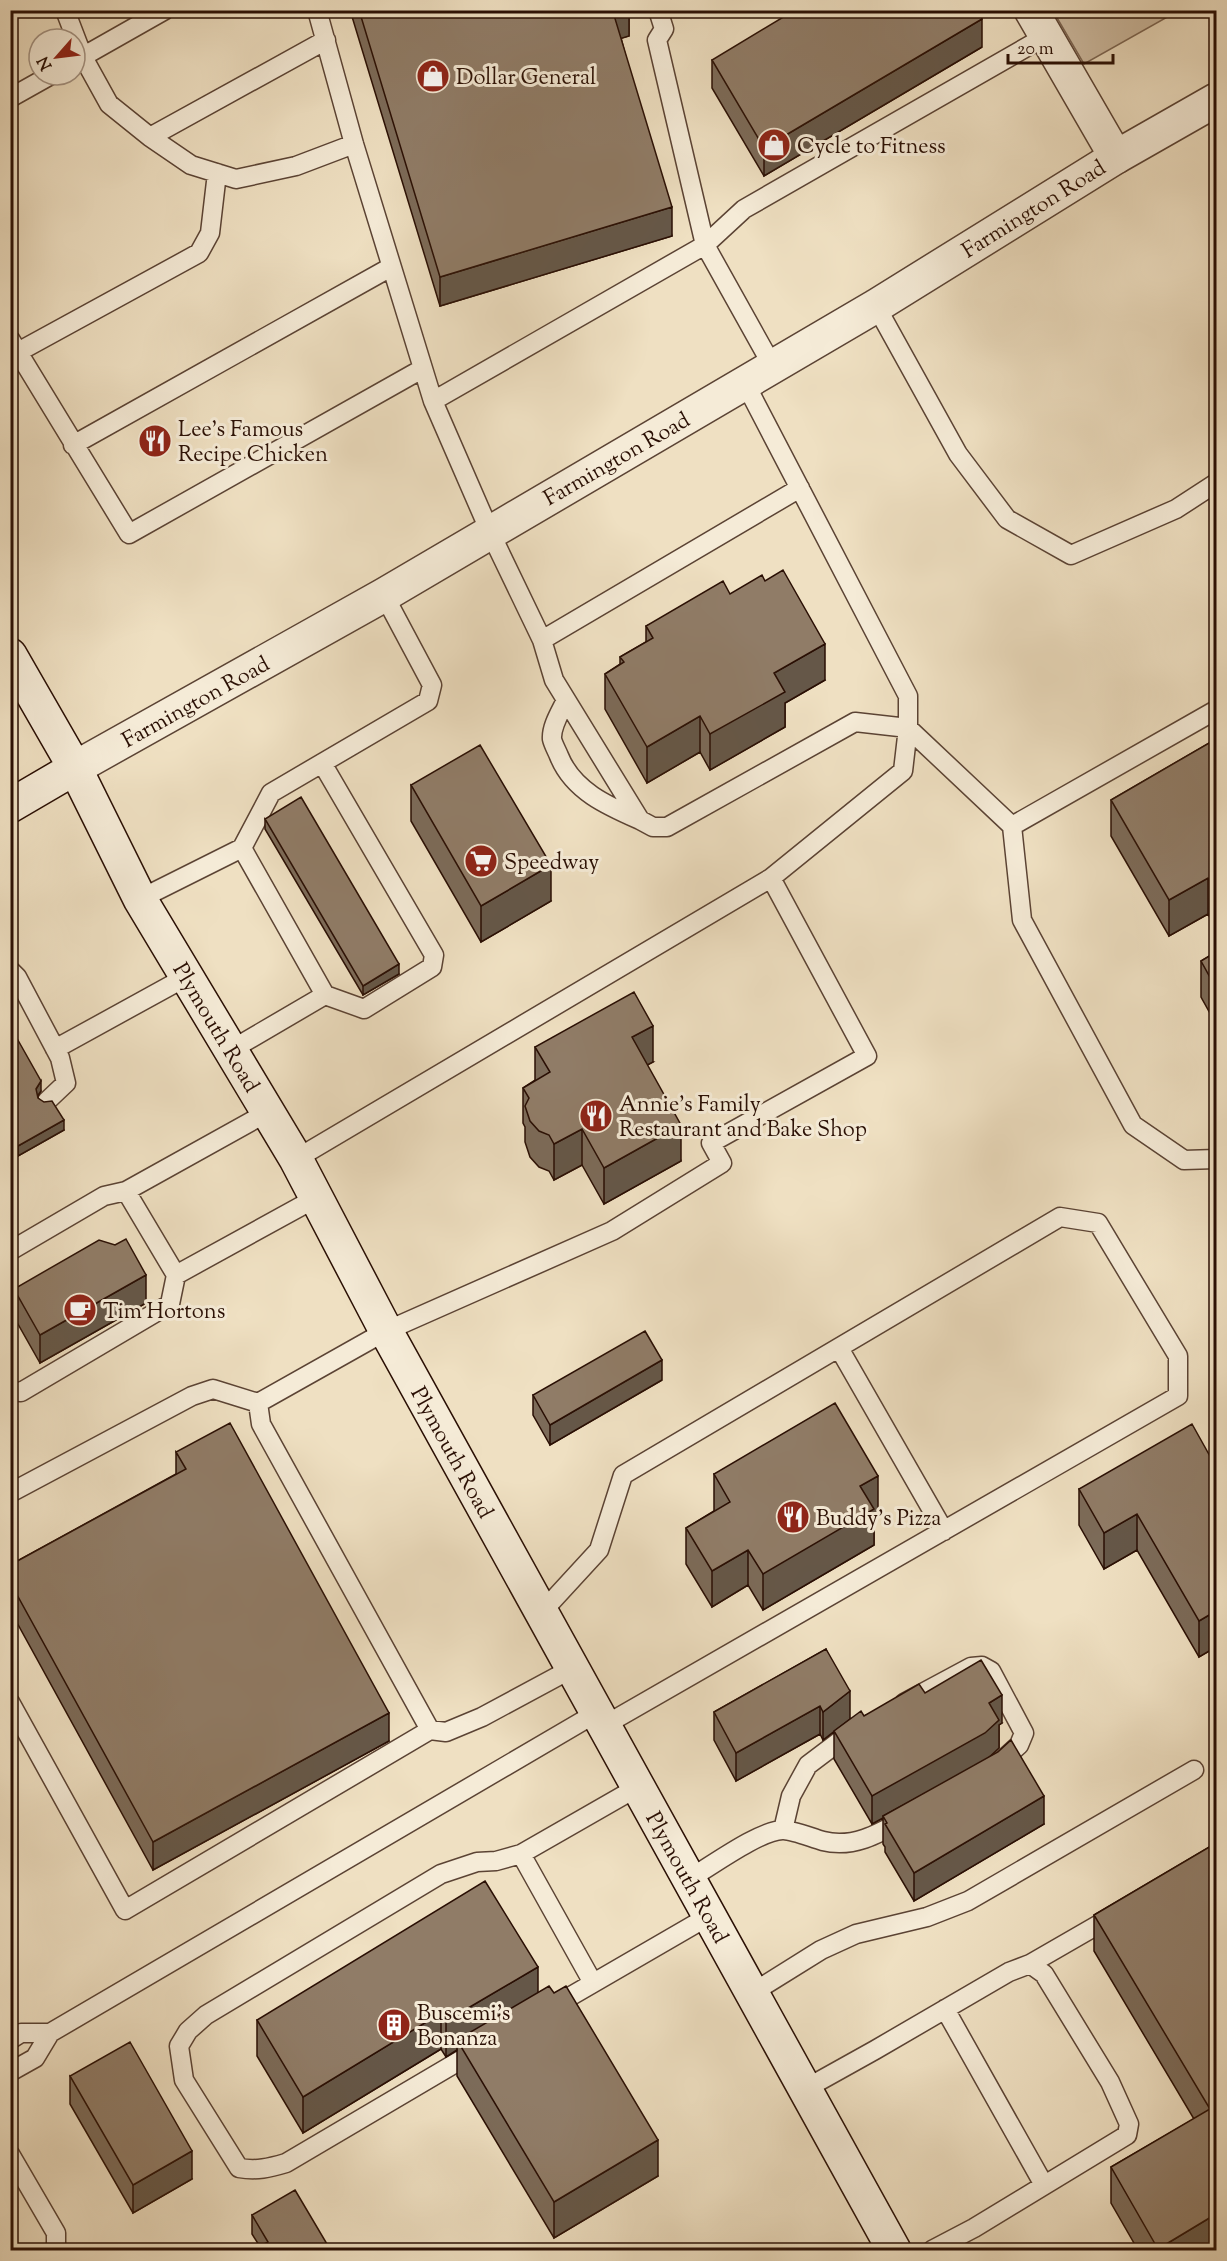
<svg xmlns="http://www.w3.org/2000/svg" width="1227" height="2261" viewBox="0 0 1227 2261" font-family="'Sorts Mill Goudy',serif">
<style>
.green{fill:#cebca2;stroke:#7c6653;stroke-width:1.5}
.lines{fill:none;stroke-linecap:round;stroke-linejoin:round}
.service-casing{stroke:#5b4334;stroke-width:21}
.minor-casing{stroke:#5b4334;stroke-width:36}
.tertiary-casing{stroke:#5b4334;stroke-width:36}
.secondary-casing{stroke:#2a0f04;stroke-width:36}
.service{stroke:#f5ebd7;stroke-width:18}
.minor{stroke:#f5ebd7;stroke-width:33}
.tertiary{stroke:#f5ebd7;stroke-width:33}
.secondary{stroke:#f5ebd7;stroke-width:33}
.wall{fill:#7c6b59;stroke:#2a0f04;stroke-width:1.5}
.shaded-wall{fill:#655748;stroke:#2a0f04;stroke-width:1.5}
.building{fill:#907c67;stroke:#2a0f04;stroke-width:1.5}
.labels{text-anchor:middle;stroke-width:6;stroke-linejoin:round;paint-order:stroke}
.poi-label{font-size:22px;fill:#2a0f04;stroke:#f5ebd7;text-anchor:start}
.street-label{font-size:22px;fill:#2a0f04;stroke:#f5ebd7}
</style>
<rect width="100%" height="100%" fill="#efe0c2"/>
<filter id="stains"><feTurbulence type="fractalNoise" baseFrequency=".00333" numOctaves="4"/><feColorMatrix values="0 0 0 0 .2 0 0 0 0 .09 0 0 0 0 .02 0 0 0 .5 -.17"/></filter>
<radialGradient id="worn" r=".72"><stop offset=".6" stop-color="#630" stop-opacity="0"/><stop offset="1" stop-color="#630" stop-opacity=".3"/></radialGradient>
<!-- green -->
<path class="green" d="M1053,11h125l-94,53z"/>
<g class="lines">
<defs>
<path id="service" d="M65,10l18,47 26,47 41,33 41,28 45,14 60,-13 58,-22
M317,10l37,134 79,257 57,131 52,108 12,40 86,140 13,7h14l188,-105 53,6 104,98 10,94 111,205 51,35 32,-1
M75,61l90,-51
M10,98l41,-23
M150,137l176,-97
M876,306l82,148 49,65 64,36 105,-46 40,-26
M10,339l119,195 293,-165
M18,352l181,-99 11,-20 7,-60
M773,367l-68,-122 39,-36 302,-173
M745,383l163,313v32l-5,43 -132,107
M433,401l272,-156 -48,-205 7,-11 -6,-19
M73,445l318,-178
M542,640l258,-152
M566,700c-5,11 -15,26 -14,39 1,5 5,12 7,17 14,35 49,50 81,64
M322,763l112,192 -2,12 -68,42 -39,-14
M1012,826l204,-116
M140,899l102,-51
M10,970l7,7 43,81 6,25 -19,18
M55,1049l131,-72
M231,1050l94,-55 -83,-147 29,-55 157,-92 4,-16 -48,-90
M296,1159l475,-281 96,178 -156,87 11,20 -110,68 -226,100 -128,72 3,21 169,306 16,2 36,-15 91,-49
M10,1251l94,-55 22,-5 142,-79
M176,1275l140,-77
M839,1348l105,183
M10,1391l11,1 149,-88 6,-29 -50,-84
M10,1493l182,-97 21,-7 45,14
M542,1612l57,-62 24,-75 437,-258 38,6 80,133v40l-573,329
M10,1702l115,208 305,-180
M904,1703l67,-36 11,-1 9,5 33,62 -5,12 -21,19
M783,1830l8,-34 17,-31 45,-34
M521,1854l72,129
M689,1879c21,-12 71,-49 94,-49 10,0 29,8 40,11 30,8 57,-8 82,-22
M1030,1964l85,-49
M752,1993l69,-43 35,-16 71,-17 41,-16 226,-131
M552,2007l157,-91
M945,2009l99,176
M10,2040l11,-7h29l548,-321
M476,2051l-190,112c-17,5 -29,8 -47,5l-55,-88 -5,-34 9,-15 18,-16 235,-141 36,-12 19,-1 25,-7 117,-67
M10,2072l25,-14 15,-25
M805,2089l70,-39 134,-78 21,-8 14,10 66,108 19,42 -2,11 -153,93 -42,22
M10,2154l46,79v17"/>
<path id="minor" d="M1031,10l85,147"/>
<path id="tertiary" d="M75,768l309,-173 492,-289 240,-149 100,-57"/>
<path id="secondary" d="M10,655l65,113 65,131 156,260 90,172 508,919
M10,806l65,-38"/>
</defs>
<!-- service casing -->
<use href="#service" class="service-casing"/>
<!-- minor casing -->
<use href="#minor" class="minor-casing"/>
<!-- tertiary casing -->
<use href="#tertiary" class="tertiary-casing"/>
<!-- secondary casing -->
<use href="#secondary" class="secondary-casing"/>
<!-- service -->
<use href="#service" class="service"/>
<!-- minor -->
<use href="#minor" class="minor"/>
<!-- tertiary -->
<use href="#tertiary" class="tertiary"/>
<!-- secondary -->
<use href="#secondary" class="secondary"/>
</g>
<!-- wall -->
<path class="wall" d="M350,10h279v26l-8,2 51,198 -232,70z
M982,47l-218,129 -52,-88v-28z
M730,594l95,86 -40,23v24l-75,43 -10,-18 -53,31 -42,-74v-35l15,-10v-7l26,-15v-16z
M1216,739v191l-8,-16 -39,22 -58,-100v-36z
M411,785l140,116 -70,41 -70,-121z
M265,819l134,155 -36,21 -98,-166z
M1216,952v72l-15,-27v-36z
M10,1026l31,65 -3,5v2l26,32 -46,26 -8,-13z
M535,1047l118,15 -6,3 34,96 -77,43 -22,-39 -28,15 -5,-9 -10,-4 -9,-10 -5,-15v-15l-2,-4v-35l12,-8z
M14,1289l132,14 -106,60 -26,-46z
M662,1380l-112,65 -17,-30v-20z
M176,1452l213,289 -236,129 -143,-260v-45l166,-91z
M1216,1467v180l-17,10 -62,-107 -33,19 -25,-44v-36z
M714,1474l164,38 -4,2v31l-111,65 -15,-25 -36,22 -26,-43v-36l28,-17z
M826,1649l24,70 -27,21 -3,-6 -84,47 -22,-41v-28z
M925,1693l77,30 -3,2v23l-8,7 53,69 -130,77 -29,-49v-5l-2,-3v-26l-11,6 -38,-65v-28l30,-15z
M1216,1843v407h-78l-27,-47v-36l83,-48 -100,-168v-36z
M538,1993l120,183 -104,62 -97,-162v-26l-11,7 -5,-8 -138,84 -46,-77v-36z
M70,2076l122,103 -59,34 -63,-109z
M252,2215l75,35h-65l-10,-16z"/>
<!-- shaded-wall -->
<path class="shaded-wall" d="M617,10h12v26l-16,5v-29z
M982,19v28l-218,129v-28z
M672,207v29l-232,70v-29z
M825,644v36l-40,23v24l-75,43v-36l64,-61z
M700,716v36l-53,31v-36z
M551,865v36l-70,41v-36z
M1208,878v36l-39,22v-36z
M399,964v10l-36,21v-9z
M653,1026v36l-21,11v-36z
M41,1081v10l-5,7v-9z
M64,1120v10l-46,26v-10z
M681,1125v36l-77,43v-36z
M582,1129v36l-28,15v-36z
M146,1275v28l-106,60v-28z
M662,1360v20l-112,65v-20z
M878,1476v36l-4,2v31l-111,65v-36l97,-88z
M1137,1514v36l-33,19v-36z
M748,1550v35l-36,22v-36z
M1216,1611v36l-17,10v-36z
M850,1691v28l-27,21v-28z
M1002,1695v28l-3,2v23l-14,13 -102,55v2l-11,6v-28l117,-93z
M820,1706v28l-84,47v-28z
M389,1713v28l-236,129v-28z
M1044,1796v28l-130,77v-28z
M538,1967v36l-81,37v10l-11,7v-36z
M441,2013v36l-138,84v-36z
M658,2140v36l-104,62v-36z
M192,2151v28l-59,34v-28z
M1216,2214v36h-58v-1z
M327,2244v6h-10z"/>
<!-- building -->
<path class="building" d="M359,10h258l-4,2 59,195 -232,70z
M795,10h182l5,9 -218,129 -52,-88z
M783,570l42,74 -51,29 11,19 -75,42 -10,-18 -53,31 -42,-73 19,-12 -4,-5 33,-19 -7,-12 77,-45 7,13 32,-19 3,6z
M1216,739v155l-8,-16 -39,22 -58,-100z
M480,745l71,120 -70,41 -70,-121z
M301,797l98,167 -36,22 -98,-167z
M1216,952v36l-15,-27z
M634,992l19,34 -21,11 49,88 -77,43 -22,-39 -28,15 -5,-9 -10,-4 -9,-10 -5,-15 4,-8 -6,-10 27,-16 -15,-25z
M10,1026l31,55 -5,8 2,9 6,4 8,-1 12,19 -46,26 -8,-13z
M126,1239l20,36 -106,60 -26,-46 85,-49 16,5z
M645,1331l17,29 -112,65 -17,-30z
M835,1403l43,73 -18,10 14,23 -111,65 -15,-24 -36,21 -26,-43 44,-26 -16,-28z
M230,1423l159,290 -236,129 -143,-260v-17l176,-96 -10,-17z
M1192,1424l24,43v144l-17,10 -62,-107 -33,19 -25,-44z
M826,1649l24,42 -27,21 -3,-6 -84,47 -22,-41z
M981,1660l21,35 -13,8 10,17 -14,13 -113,63 -38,-65 27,-20 3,5 55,-32 6,9z
M1011,1740l33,56 -130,77 -29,-49 2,-1 -4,-7 115,-64z
M1216,1843v371l-58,35 -47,-82 99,-58 -116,-194z
M485,1881l53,86 -92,54 -5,-8 -138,84 -46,-77z
M549,1986l5,7 12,-7 92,154 -104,62 -97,-162z
M130,2042l62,109 -59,34 -63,-109z
M295,2190l32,54 -10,6h-49l-4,-6 4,-2 -16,-27z"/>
<!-- icons -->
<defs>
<symbol id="shop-disc" viewBox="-11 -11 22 22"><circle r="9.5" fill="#8f2418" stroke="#f5ebd7"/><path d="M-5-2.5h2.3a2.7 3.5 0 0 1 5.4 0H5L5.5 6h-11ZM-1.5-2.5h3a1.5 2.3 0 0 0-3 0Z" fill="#fff"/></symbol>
<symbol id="restaurant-disc" viewBox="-11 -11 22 22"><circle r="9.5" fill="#8f2418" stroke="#f5ebd7"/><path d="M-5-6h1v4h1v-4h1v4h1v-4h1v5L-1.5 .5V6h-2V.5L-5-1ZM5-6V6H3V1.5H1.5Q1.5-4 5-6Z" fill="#fff"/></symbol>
<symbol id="supermarket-disc" viewBox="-11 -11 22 22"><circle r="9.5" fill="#8f2418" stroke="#f5ebd7"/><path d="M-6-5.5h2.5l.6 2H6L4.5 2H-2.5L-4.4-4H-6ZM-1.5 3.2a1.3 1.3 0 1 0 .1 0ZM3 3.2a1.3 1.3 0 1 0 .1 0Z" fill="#fff"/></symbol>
<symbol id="cafe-disc" viewBox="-11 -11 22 22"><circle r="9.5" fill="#8f2418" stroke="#f5ebd7"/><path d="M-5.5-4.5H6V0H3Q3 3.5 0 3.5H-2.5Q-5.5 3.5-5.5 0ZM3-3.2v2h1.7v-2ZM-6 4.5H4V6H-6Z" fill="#fff"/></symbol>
<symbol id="building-disc" viewBox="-11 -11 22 22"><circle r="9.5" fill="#8f2418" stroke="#f5ebd7"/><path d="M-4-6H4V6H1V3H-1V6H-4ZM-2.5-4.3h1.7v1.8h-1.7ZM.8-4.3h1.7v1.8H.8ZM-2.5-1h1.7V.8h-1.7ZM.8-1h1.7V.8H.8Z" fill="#fff"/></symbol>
</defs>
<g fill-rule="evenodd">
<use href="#shop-disc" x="414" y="57" width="38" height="38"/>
<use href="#shop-disc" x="755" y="126" width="38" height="38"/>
<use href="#restaurant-disc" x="136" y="422" width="38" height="38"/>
<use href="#supermarket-disc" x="462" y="842" width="38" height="38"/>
<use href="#restaurant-disc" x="577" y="1097" width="38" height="38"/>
<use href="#cafe-disc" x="61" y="1291" width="38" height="38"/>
<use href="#restaurant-disc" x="774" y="1498" width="38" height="38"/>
<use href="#building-disc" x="375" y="2006" width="38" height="38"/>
</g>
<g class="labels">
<!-- poi labels -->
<g class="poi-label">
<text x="456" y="84">Dollar General</text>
<text x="797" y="153">Cycle to Fitness</text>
<text x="178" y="436">Lee's Famous<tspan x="178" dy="25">Recipe Chicken</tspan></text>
<text x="504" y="869">Speedway</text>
<text x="619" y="1111">Annie’s Family<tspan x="619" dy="25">Restaurant and Bake Shop</tspan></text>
<text x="103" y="1318">Tim Hortons</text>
<text x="816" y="1525">Buddy's Pizza</text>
<text x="417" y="2020">Buscemi's<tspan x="417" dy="25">Bonanza</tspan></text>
</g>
<!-- street labels -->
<g class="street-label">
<text transform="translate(1033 208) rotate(-32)" y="8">Farmington Road</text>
<text transform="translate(616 458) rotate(-30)" y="8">Farmington Road</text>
<text transform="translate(195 701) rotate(-29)" y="8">Farmington Road</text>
<text transform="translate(217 1027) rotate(59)" y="8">Plymouth Road</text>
<text transform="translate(453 1452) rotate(61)" y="8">Plymouth Road</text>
<text transform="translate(688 1877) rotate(61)" y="8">Plymouth Road</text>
</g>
</g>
<!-- margin -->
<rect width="1227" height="2261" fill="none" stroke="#efe0c2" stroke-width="36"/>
<rect x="12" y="12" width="1203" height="2237" fill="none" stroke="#2a0f04" stroke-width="3"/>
<rect x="18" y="18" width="1191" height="2225" fill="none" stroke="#2a0f04" stroke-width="1.5"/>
<!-- north arrow -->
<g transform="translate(57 57) rotate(242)"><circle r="28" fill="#f5ebd7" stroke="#a49383" stroke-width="1.5"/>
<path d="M0-4.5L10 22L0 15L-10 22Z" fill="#8f2418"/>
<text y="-9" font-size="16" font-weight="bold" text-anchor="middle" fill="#2a0f04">N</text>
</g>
<!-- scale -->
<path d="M1008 54v9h105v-9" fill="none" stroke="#2a0f04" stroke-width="3"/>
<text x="1017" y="54" font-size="18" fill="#2a0f04" stroke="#f5ebd7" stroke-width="4.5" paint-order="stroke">20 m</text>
<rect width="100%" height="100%" filter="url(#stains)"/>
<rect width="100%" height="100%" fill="url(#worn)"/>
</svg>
